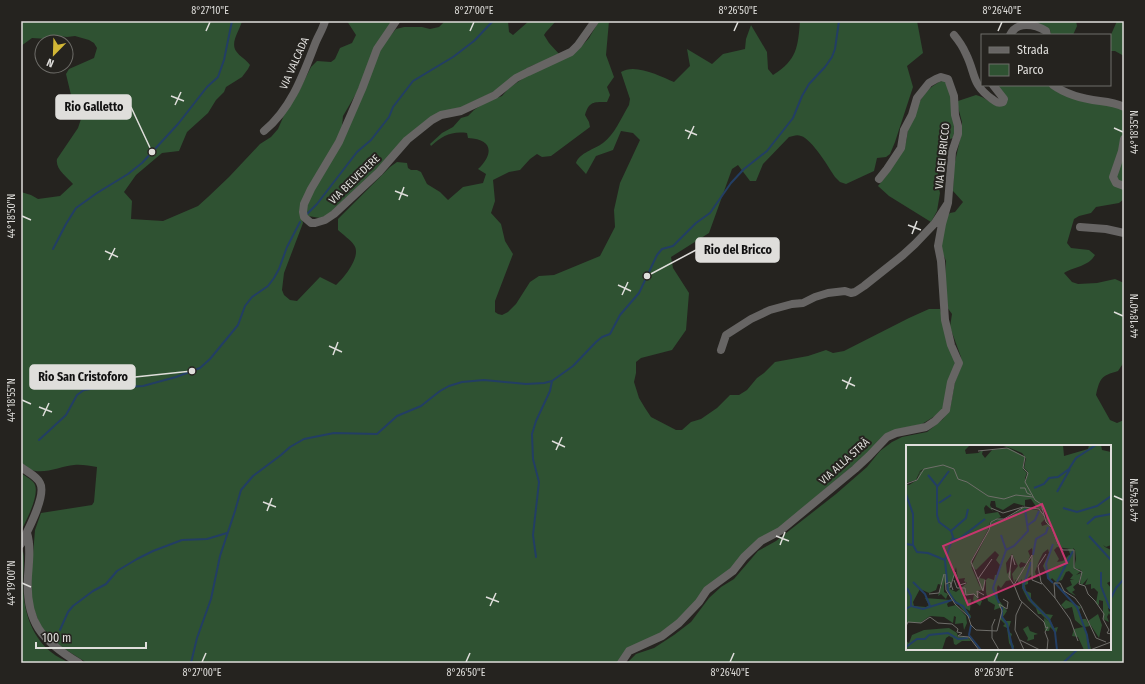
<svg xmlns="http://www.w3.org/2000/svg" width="1145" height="684" viewBox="0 0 1145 684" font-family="'Fira Sans Condensed',sans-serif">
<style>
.green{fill:#2f5232;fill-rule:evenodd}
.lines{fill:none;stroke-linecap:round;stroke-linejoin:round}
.stream{stroke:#233e64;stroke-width:2}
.minor{stroke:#676564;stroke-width:8}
.ticks{fill:none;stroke:#dfdedb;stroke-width:1.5}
.labels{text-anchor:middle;stroke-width:4;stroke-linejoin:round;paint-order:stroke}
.street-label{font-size:11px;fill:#dfdedb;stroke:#25231f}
.inset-river{fill:none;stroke:#233e64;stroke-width:2}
.inset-road{fill:none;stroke:#6f6e6a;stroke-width:1}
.view{fill:#c6366e;fill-opacity:0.15;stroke:#c6366e;stroke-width:2}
.inset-edge{fill:none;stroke:#dfdedb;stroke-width:2}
.leader{fill:none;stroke:#dfdedb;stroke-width:1.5}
.callout-dot{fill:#dfdedb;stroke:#25231f;stroke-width:1.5}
.callout{fill:#dfdedb;stroke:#dfdedb;stroke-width:1.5}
.callout-label{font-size:12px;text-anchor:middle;font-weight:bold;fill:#111}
.neatline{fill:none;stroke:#dfdedb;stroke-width:1.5}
.ticks-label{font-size:10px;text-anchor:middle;fill:#dfdedb}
</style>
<rect width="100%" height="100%" fill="#25231f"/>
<!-- green -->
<path class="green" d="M21,21h221c-2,9 -12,21 -6,30 4,6 10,8 14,14l-2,4 -6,8 -16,10 -2,5 -8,8 -8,13 -21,19 -8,19 -17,2 -26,22 -12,17 8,9 -1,18 32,2 35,-15 10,-9 21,-20 31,-33 11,-7 7,-8 7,-16 13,-20 13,-26 6,-6 14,1 4,-3 5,-11 12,-5 4,-8 -9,-14h45l-32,66 -17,29 -1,10 -3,11 -39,71 3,15 -19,50 -2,17 2,5 6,5 7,1 23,-24 16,8c8,-7 26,-29 18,-40 -4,-6 -11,-10 -16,-15v-11l52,-52 7,-5 10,1 1,5 3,2h6l4,2 6,12 13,8 8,8 15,-13 20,-4 3,-9 -8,-5c16,-15 15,-30 -10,-31l-1,-5c-16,-2 -25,3 -36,13l-1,-2 12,-11 11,-6 8,-9 7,-2 6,-6 12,-8 16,-6 7,-8 22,-15 47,-23 11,-12 10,-17h10l-3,34 8,22 -7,10 3,8 -3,7c-13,0 -18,-1 -22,13l4,7 1,5 -39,29 -9,1 -5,-3 -7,5 -10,11 -11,2 -16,8 2,21 -4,12 10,11 4,17 8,13 -18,47v11l3,2 4,1 6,-3 8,-8 14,-22 9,-6 15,-1 46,-19 15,-29 -1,-17 6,-27 20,-43 -7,-7 -12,-2 -8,19 -17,6 -10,18 -10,-11c3,-10 19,-14 27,-20 12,-9 18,-25 26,-38l1,-6 -9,-27c14,-9 39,4 53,10l16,-16 -3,-17 25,15 11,-10 22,-5 1,-10 5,-14 16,27 1,17 5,6c24,-15 25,-28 27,-54h117l6,32 -16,13 6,21 -18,55 -5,12 -4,3 -9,1 -3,13 -28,13 -6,-2 -5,-5c-6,-9 -23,-38 -34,-41 -4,-2 -8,0 -12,1l-26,27 -7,17h-6l-12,-16 -6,4 -23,64 -38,24 2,11 16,25 -3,37 -14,20 -31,8 -5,4v11l-2,9 5,16 6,10 6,9 25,13h6l9,-8 10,-3 16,-11 13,-13h9l8,-5 10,-12 7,-5 11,-11 33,-6 18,-6 7,3 11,-2 65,-33 20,-9h11l15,54 -12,46 -8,7 -13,8 -27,6 -10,4 -18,20 -137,115 -53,52 -60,42h-530l-35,-22 -12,-16 -8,-21 -1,-25 4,-49 6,-17 51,-8 2,-3 3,-35c-7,-1 -16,-3 -23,-2 -16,1 -41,16 -53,-4v-269l10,3 7,4 22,-3 13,-12c-6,-7 -18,-15 -16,-25l21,-31 3,-9 -5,-3 -10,-42 3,-5 25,-11 3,-10 -3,-5 -5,-3 -14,-4 -8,1 -8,-1 -11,3 -16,-1 -11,8z
M445,21h63l1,11 4,3 16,-14h27l-10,11 -2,3 5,8 11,12 -29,11 -13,8 -19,15 -37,18 -17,4 -60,51 -57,53 -8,3 -12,-2 -3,-5 7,-17 70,-148 14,-17 8,-2h18l8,2 9,-2z
M1021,21h55l1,5 -4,9h-22l-1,-5z
M1117,21h7v35l-9,-5h-5v-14z
M942,81h3l4,5 7,39 -3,13 -6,2 -4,5 -2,6 -4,30 3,12 -3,18 -6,11 -42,-26 -11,-10c9,-10 22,-29 27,-41 2,-5 2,-10 3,-15 4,-17 16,-43 34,-49z
M995,85h53l3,2 68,20 4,4 1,88 -5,4 -23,4 -5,6 -12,3 -5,3 -7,24 4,5 18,2 6,5c-7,12 -20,11 -31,18l8,9 6,2 19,-1 18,-4 9,4v79l-6,9c-17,5 -18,7 -22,24l14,25 7,3 7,-3v243h-497l9,-9 18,-6 20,-13 17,-13 18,-24 12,-11 13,-8 24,-28 18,-10 60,-47 31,-27 13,-16 12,-9 10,-5 25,-5 16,-13 7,-10 5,-27 7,-17 -1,-8 -11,-30 2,-13 -5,-7 -2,-29 1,-17 -3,-7 -2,-11 6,-27 3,-3 5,-1 8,-10 -10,-11 1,-25 8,-35v-9l-4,-15v-6l18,-6c11,2 22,17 30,8zM907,446h203v203h-203z
M21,473c4,3 10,6 13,10 7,10 -8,38 -13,48z
M23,551c2,10 0,21 0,31 0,26 7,53 28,70 6,5 13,8 19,11h-49v-108z"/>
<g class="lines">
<!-- stream -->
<path class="stream" d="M306,215l11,-11 40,-52 14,-12 18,-23 4,-10 20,-26 40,-24 21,-16 19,-20
M53,249l13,-25 10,-16 21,-15 31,-19 14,-11 36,-39 29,-37 11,-10 6,-17 8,-39
M39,440l27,-25 11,-20 7,-5 26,-4 16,1 17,-1 33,-9 24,-9 10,-9 28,-34 7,-19 7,-9 16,-11 6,-8 5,-9 8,-22 13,-25
M536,557l-3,-22 6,-53 -6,-23 -1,-25 4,-13 14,-30 2,-10 21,-15 23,-24 6,-5 8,-3 10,-19 19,-22 18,-38 5,-6 11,-3 23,-23 14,-10 21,-30 13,-14 23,-18 26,-33 9,-22 7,-12 16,-17 7,-10 3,-8 4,-28
M1110,600l6,-12 8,-9
M60,630l8,-18 5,-6 20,-15 13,-7 11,-13 20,-12 16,-8 29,-11 25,-1 20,-6
M191,663l6,-25 14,-39 9,-43 15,-45 6,-21 12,-14 28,-21 9,-8 14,-8 30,-6 43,1 20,-18 24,-10 19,-15 9,-5 13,-4 22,-2 42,4 18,-1 8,-2
M1063,663l15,-14"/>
<!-- minor -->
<path class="minor" d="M396,21l-19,28 -15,40 -23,53 -28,47 -7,15 -1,8 1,5 7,6h4l10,-3 9,-6 45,-42 28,-32 25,-20 9,-5 20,-4 34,-16 21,-17 12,-6 43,-20 7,-7 17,-24
M954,35c5,6 9,12 12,19 10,20 5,30 26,45 4,3 6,5 11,3l1,-3 -11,-14
M1010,35c7,-14 24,-11 36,-4l1,4
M1053,85c14,10 30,14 47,16 9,1 16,2 24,6
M264,131c27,-22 39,-56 51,-87 3,-8 8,-15 10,-23
M1124,139l-2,12 -9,26 3,6 8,3
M1080,227l26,2 18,4
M721,350l5,-15 25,-16 19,-9 22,-6 11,-1 12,-6 13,-4 17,-2 6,2 4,-1 9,-6 39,-31 12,-11 20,-21 13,-20 4,-51 6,-18v-8l-3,-11 -1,-19 -6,-17 -7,-2 -5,2 -7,4 -12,15 -5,17 -8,15 -3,18 -14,21 -8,10
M21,467c6,5 16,9 19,16 7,12 -13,49 -19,61
M27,533c4,13 2,29 1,43 -3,46 14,65 51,87
M621,663l8,-12 33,-15 17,-13 20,-21 8,-12 26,-19 11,-14 17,-16 19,-10 75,-62 14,-13 18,-19 9,-4 30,-6 9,-6 11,-11 5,-28 8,-19 -8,-18 -6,-25 -4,-59 -3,-15 4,-22 6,-21"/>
</g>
<!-- ticks -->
<path class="ticks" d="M206,31l4,-9M470,31l4,-9M734,31l4,-9M998,31l4,-9M171,96l13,5M175,105l6,-13M1114,128l9,4M685,130l12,5M688,139l6,-13M395,191l13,5M399,200l5,-13M22,216l9,4M908,225l13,5M912,234l5,-13M105,251l13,6M109,260l6,-12M618,285l13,6M622,295l6,-13M1114,312l9,4M329,346l13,6M333,355l5,-13M842,380l13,6M846,389l5,-12M22,400l9,4M39,407l13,5M43,416l6,-13M552,441l13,6M556,450l6,-13M1114,496l9,4M263,502l13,5M267,511l5,-13M776,536l13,5M780,545l5,-13M22,583l9,4M486,597l13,5M490,606l6,-13M202,662l4,-9M466,662l4,-9M730,662l4,-9M994,662l4,-9"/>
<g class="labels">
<!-- street labels -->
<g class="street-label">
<text transform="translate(294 63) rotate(-66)" y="4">VIA VALCADA</text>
<text transform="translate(942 156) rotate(-84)" y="4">VIA DEI BRICCO</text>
<text transform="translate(354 179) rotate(-44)" y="4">VIA BELVEDERE</text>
<text transform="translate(844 461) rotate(-42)" y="4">VIA ALLA STRÀ</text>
</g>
</g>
<!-- overview -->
<g transform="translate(906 445)">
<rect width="205" height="205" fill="#25231f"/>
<path d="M0,0h64l-5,5 1,4 12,-1 5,-3 -1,4 3,4 7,-8 17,-2 16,9 -2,8v4l4,4 -2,5v5l3,-11 -4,-4 2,-10 -4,-5 -12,-5 -10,-3h63l1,11 24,-7 1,-4h12l1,5 9,2v93l-5,2 -3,-2 2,2 6,3v31l-4,2 4,5v20h-3l1,4 2,-2v8l-2,-5 -2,4 2,5 -6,-3v-18l-4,-1v5l-3,-2 2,-11 -4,-4 -3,1v-5l-6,1 3,-7 -6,7 -2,-2 2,-11 -1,-2 -7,-2 2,-9 -1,-9 -2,-2 1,21 7,2 -5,4 5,-2 -2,9 -6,5 2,3 -3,2 4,4 -7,-4 -3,-4 6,-3 -2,-5 4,-1h-4l3,-4 -4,-4 -3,1 -4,8 -6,2 -4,-4 -2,3 -7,-15 6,-13 -1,-4 -5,4 -4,8 -4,11 2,5 -5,1v-4l-4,4v6l-3,1 1,6 5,2v6l15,15 7,1 -3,5 4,8 4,-1 -2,6 -6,-6 -1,4h-4l-1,-13 5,4 -8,-8h-3l-2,-6 -8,-8 -6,-12v-9l-3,4 -3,-4 -2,4 -2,-9 6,-8 -6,-12 -6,9 1,11 4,-4v10l-5,1 -5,7 -3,-3 -1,3 1,11 9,12 -4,6 3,4h5l-3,10 4,3 -2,6 4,6 -1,4 -4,-7 -2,-15 -4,-2 2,-2 -5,-5 2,-12 -8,3 1,-5 -7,-4 -2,-9v-12l2,-2 6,2 1,-5h3l2,-10 -4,-5 3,-5 -4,-4 -19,19 -5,-4 9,21 -1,-9 6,1 -2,11 -6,1 2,2 -2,5 5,3 -2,5 -7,-6 1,-6 -11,2 2,4 6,-1 -1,12 -5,-3 6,8 -1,3 -23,-29v-7l3,1v5l6,3 11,-9 -3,-2 1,-3 -7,1 -2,-12 -5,17 -6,-3 -1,5v6l4,2 -2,5 -5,-5 -3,2 4,-11 -4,-1 -2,6 -7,3 -9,-4 -7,13 1,4 12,1 3,-2 -4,-7 26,2 -4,4 1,3 8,-2 10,11 1,7 -3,7 -1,-7 -8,1 1,-7 -2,-1 -1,7 -9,-6 -14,-1 -10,7 -14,-1v-138l3,1 8,-5 3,-8 6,-4 -6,3 -4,9 -10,3zM125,54l6,9 6,3 2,5 -4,-12 5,10v8l6,5 3,6 -7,-9 -6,2 -1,-3 4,-4 -4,-8 -17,-4 -20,13 -5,-1 -9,4 -1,7 -18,36v-5l17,-31 2,-8 11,-5 -3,-5 -13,2 -1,-6 2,-3 7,6 -3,-6 1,-4h4l1,6 7,3 11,-7 11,3v-6zM151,102l14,2h-3l3,7 -2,-1 -6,6 -6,1 2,-3 -5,-9zM126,103l1,8 -11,16 3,-6 -5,2 -1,-3 2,-3 6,2 3,-8 -2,-5zM160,155l15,7 -2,3 3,9h4l4,7 -5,1 6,22 -7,1 -6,-13 -6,-1 2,-7 9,-2 -8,-7 -3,-13 -7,2 -4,-4zM192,169l4,11 -3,13 -11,-17zM122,181l2,5 8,3 -4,1v4l-7,2 1,-3 -5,-9zM43,183l8,5 1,4h10l3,4h-9l-6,4 -2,-1 -1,-6 -4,-2 -3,2 -4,12h-36v-9l3,2 3,-8 12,-5z" fill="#2f5232" fill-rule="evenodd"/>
<path class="inset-river" d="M43,26l-12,16v28l2,7 12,9 2,6 -8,23 3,31 7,11 8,4 7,12M22,30l9,11M128,43l10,-4 5,-6 9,-1 11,-8 7,-11 20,-13M151,47l13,-23M0,49l7,20v32M33,58l12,-8M157,63l14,4 20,-6 14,-10M181,79l8,-7 16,-3M122,80l7,-5 4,-9M45,86l15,-13 2,-9M183,91l22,24M47,94h6l26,-20M0,99l7,1 4,7 11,1 17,7M100,105l8,-4 14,-15 -3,-22M127,110l3,-16 10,-6 2,-6M125,117l-8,25 9,15 17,17 6,13 2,18M195,127v14l9,23M7,137l12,12 5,12M151,137l16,-31M147,138l-5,-5 -2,-14 7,-20M149,138l22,24 10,28 2,14M1,143l4,8v10M93,158l-6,-15 13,-38 -5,-15M96,162v10l5,7 6,26M0,164l5,-3 12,3 29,-9M65,180l-2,10 12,15M0,202l11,-8h8l4,-4 19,-2 10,6 10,-1"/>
<path class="inset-road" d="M72,6l29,-3 18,9 -2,11 5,5 -3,9 10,18 6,4 5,18 6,6 6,16 5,6h11v18l8,4 -3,12 6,2 3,8 7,7 9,13 -1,5 6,11 -2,3 4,1M0,39l11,-4 7,-11 19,-4 11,4 4,10 9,3 21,14 16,3 12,-4 17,2M114,43h5l2,5 4,2M85,63l12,5 20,-6M140,109l-8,12 3,16 14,16 -1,-15h6l4,8 11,7 6,8 15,32 10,4M39,129l1,16 9,14 13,12 3,9 5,5 21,1 5,-20 -3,-7 8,5 1,-7 -5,-3M72,134l14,-20M48,135l3,8h8l1,7 8,-1 4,4 -1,-7 7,4M79,135l-2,11 -12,-29 18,-32 2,-8 6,-3h7l20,-12 15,2 6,8M40,139l4,-2 3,8M136,139l-10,-4v-25l-18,30 6,15 24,22 2,6 2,-1 -3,5 3,8 -1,10M108,140l-5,-8 3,-22 3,10M44,143l5,-16 5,13 6,-2M23,149l10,-1 5,-19M149,153l15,21 8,22M116,157l-6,13 -1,15 9,20M89,174l-3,7v12l7,12M0,181l2,-4 13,1 9,-6 8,6 14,1 6,5 -1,3 5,1 -4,3 11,1 10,13M114,195l20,10M184,205l21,-8"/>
<path class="view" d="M136,59l25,59 -99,42 -25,-59z"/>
<rect width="205" height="205" class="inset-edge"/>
</g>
<!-- callouts -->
<path class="leader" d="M152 152L131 107M647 276L696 250M192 371L135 377"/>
<g class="callout-dot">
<circle cx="152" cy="152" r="4"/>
<circle cx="647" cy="276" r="4"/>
<circle cx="192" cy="371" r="4"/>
</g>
<g class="callout">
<rect x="56" y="95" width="75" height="24" rx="4"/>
<rect x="696" y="238" width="83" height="24" rx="4"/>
<rect x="30" y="365" width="105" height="24" rx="4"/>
</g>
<g class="callout-label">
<text x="94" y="111">Rio Galletto</text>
<text x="738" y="254">Rio del Bricco</text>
<text x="83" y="381">Rio San Cristoforo</text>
</g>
<!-- border -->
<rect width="1145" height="684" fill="none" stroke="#25231f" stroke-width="44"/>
<!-- legend -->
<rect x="981" y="34" width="130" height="52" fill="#25231f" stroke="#6f6e6a"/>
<rect x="989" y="47" width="20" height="6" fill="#676564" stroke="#6f6e6a"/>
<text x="1017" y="54" font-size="12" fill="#dfdedb">Strada</text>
<rect x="989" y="64" width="20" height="12" fill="#2f5232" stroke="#6f6e6a"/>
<text x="1017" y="74" font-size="12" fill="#dfdedb">Parco</text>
<!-- north arrow -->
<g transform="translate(54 54) rotate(203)"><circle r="19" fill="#25231f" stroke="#6f6e6a"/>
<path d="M0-3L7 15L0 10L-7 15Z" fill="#d2b736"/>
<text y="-6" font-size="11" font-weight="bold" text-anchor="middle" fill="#dfdedb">N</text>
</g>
<!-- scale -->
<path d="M36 642v6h110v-6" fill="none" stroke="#dfdedb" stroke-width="2"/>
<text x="42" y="642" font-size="12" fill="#dfdedb" stroke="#25231f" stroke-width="3" paint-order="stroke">100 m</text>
<rect x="22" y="22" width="1101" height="640" class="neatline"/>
<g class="ticks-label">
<text x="210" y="14">8°27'10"E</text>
<text x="474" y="14">8°27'00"E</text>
<text x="738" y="14">8°26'50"E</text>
<text x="1002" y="14">8°26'40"E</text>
<text transform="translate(1134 132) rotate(-90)" y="4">44°18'35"N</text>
<text transform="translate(11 216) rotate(-90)" y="4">44°18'50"N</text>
<text transform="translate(1134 316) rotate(-90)" y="4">44°18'40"N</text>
<text transform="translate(11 400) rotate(-90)" y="4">44°18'55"N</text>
<text transform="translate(1134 500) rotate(-90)" y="4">44°18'45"N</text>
<text transform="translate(11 583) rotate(-90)" y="4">44°19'00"N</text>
<text x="202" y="676">8°27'00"E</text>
<text x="466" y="676">8°26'50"E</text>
<text x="730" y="676">8°26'40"E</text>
<text x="994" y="676">8°26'30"E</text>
</g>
</svg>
